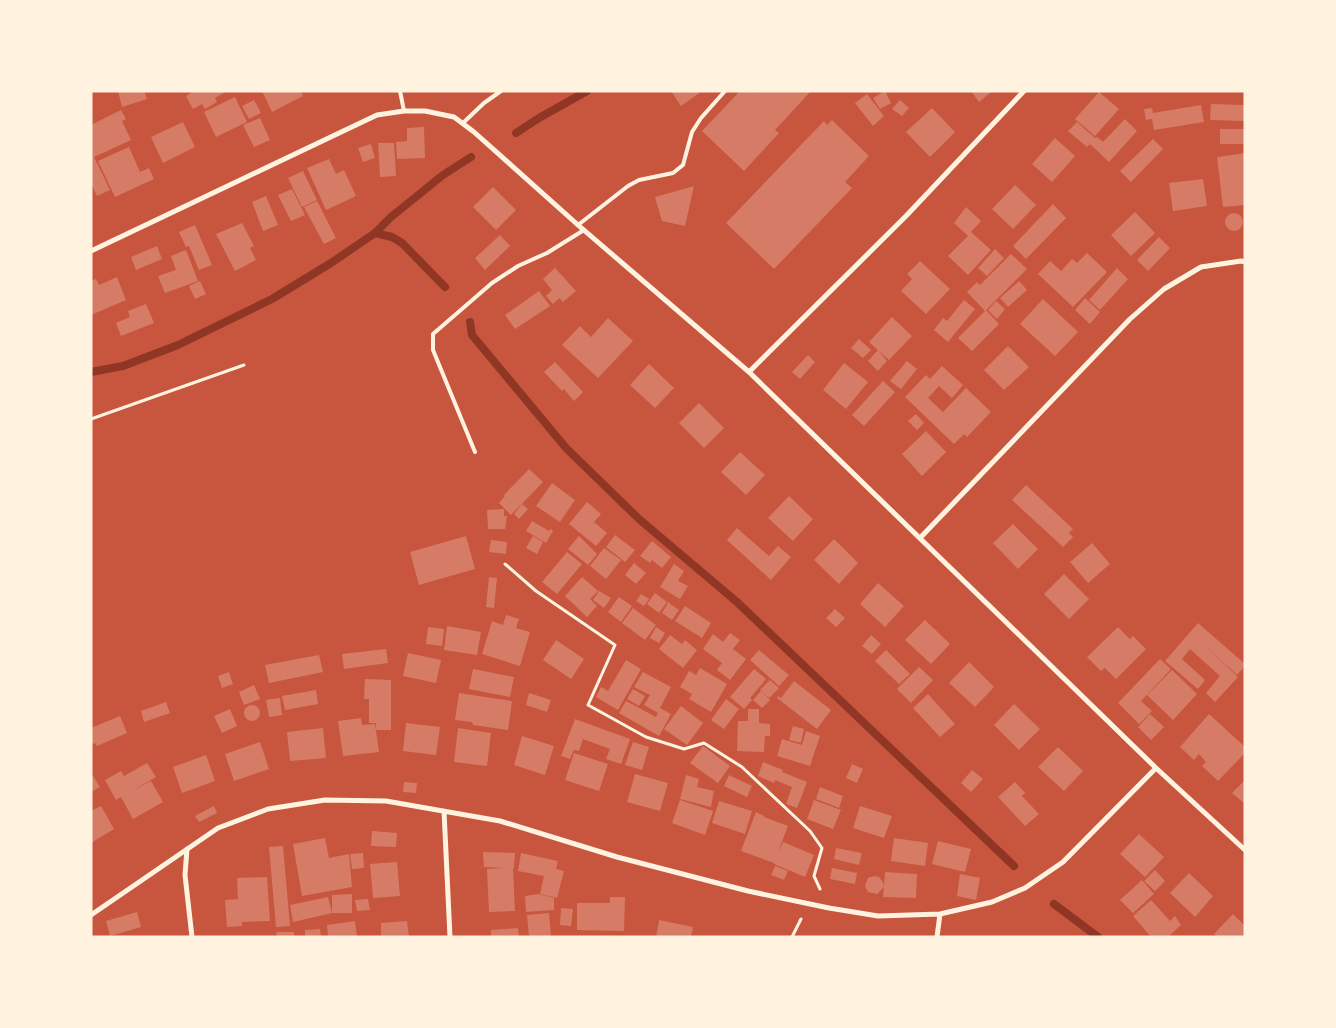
<svg xmlns="http://www.w3.org/2000/svg" width="1336" height="1028" viewBox="0 0 1336 1028" font-family="'Fira Sans Condensed',sans-serif">
<style>
.lines{fill:none;stroke-linecap:round;stroke-linejoin:round}
.stream{stroke:#8f3625;stroke-width:8}
.building{fill:#d67c66}
.path{stroke:#fff3e0;stroke-width:3}
.service{stroke:#fff3e0;stroke-width:4}
.minor{stroke:#fff3e0;stroke-width:5}
</style>
<rect width="100%" height="100%" fill="#c8553d"/>
<g class="lines">
<!-- stream -->
<path class="stream" d="M516,133l23,-15 48,-27
M375,233l17,4 10,6 43,44
M470,322l2,13 94,113 73,71 98,83 277,264
M91,372l32,-6 55,-21 94,-46 59,-36 44,-30 16,-16 52,-42 28,-18
M1054,904l44,33"/>
</g>
<!-- building -->
<path class="building" d="M118,91h26l3,8 -25,8z
M194,91h33l-12,7 2,4 -12,7 -3,-5 -9,5 -7,-13z
M262,91h39l2,5 -31,16z
M671,91h31l-21,15z
M740,91h16l2,2 1,-2h52l-36,39 4,3 -35,38 -42,-40z
M885,91l6,12 -11,6 -7,-11z
M971,91h19l1,1 -12,10z
M1099,92l20,17 -24,27 -20,-17z
M867,94l17,22 -11,10 -18,-23z
M235,97l12,25 -31,15 -12,-25z
M254,100l7,13 -12,6 -7,-13z
M900,100l9,8 -7,8 -10,-7z
M1211,104l34,1v16l-35,-1z
M1201,105l3,17 -50,8 -2,-11 -6,1 -2,-11 8,-1 1,5z
M932,108l23,24 -25,25 -24,-25z
M121,110l5,9 -4,2 9,19 -37,17 16,33 -13,6 -6,-13v-58z
M260,118l10,22 -16,7 -11,-22z
M1125,119l12,12 -28,31 -19,-18 -3,3 -19,-16 9,-9 18,16 2,-1 6,5z
M832,120l37,36 -24,26 7,6 -78,81 -48,-46 98,-102 3,4z
M183,122l12,25 -32,16 -12,-26z
M424,127l1,31 -28,1 -1,-17 11,-1v-13z
M1220,129h25v15h-25z
M1055,138l20,18 -23,26 -20,-18z
M1153,139l10,10 -32,33 -11,-11z
M378,143h16l2,33 -16,1z
M371,144l4,14 -12,4 -5,-14z
M129,147l11,25 9,-4 5,11 -39,18 -17,-36z
M1245,153v52l-22,2 -6,-50z
M329,159l7,15 8,-4 12,26 -30,14 -19,-42z
M303,171l14,29 -15,7 -14,-29z
M1203,179l4,27 -34,5 -4,-28z
M1015,185l21,20 -23,24 -21,-20z
M694,186l-9,40 -23,-5 -7,-24z
M493,187l23,23 -20,20 -23,-23z
M292,189l13,26 -14,6 -13,-26z
M266,196l12,29 -15,6 -11,-29z
M317,201l19,37 -12,6 -20,-37z
M1053,204l13,14 -40,41 -13,-13z
M966,207l15,14 -10,11 20,18 -23,25 -20,-19 20,-20 -14,-13z
M1135,212l20,21 -24,23 -20,-21z
M1225 222a9 9 0 1 1 18 0a9 9 0 1 1-18 0Z
M242,223l12,23 -4,2 6,12 -21,11 -19,-37z
M195,225l17,40 -13,5 -10,-24 -3,1 -7,-15z
M500,235l10,11 -25,24 -10,-12z
M1159,237l11,11 -22,23 -11,-11z
M157,246l5,13 -26,11 -5,-13z
M995,249l9,9 -17,18 -9,-8z
M186,250l12,31 -33,12 -7,-17 18,-6 -5,-14z
M1087,253l20,19 -34,35 -35,-33 12,-13 11,10 11,-12 5,4z
M1011,254l16,15 -42,42 -18,-19 10,-10 3,3z
M920,261l30,28 -24,25 -25,-23 11,-12 -5,-5z
M555,268l21,23 -13,11 -4,-4 -6,6 -7,-8 6,-6 -9,-11z
M1117,268l11,11 -28,31 -11,-10z
M117,277l9,23 -35,15v-34l5,-2 3,6z
M200,281l6,13 -11,5 -6,-13z
M1019,281l8,9 -19,17 -8,-9z
M539,291l11,15 -35,23 -10,-14z
M1085,298l15,14 -10,12 -15,-14z
M1043,299l35,33 -23,24 -35,-32z
M964,300l11,9 -27,33 -14,-12 9,-12 4,3z
M996,301l9,8 -8,10 -9,-9z
M146,304l8,19 -33,13 -5,-13 14,-6 -2,-6z
M986,310l13,14 -27,27 -14,-13z
M892,317l20,19 -23,24 -20,-18z
M608,318l25,23 -35,37 -36,-33 18,-19 11,11z
M859,339l12,11 -8,8 -12,-10z
M1008,346l21,21 -25,23 -20,-20z
M878,350l9,11 -9,10 -10,-10z
M808,355l7,7 -15,17 -8,-7z
M907,361l10,8 -16,20 -11,-8z
M555,362l28,30 -9,9 -10,-12 -2,2 -18,-19z
M844,363l24,19 -22,27 -23,-19z
M649,364l25,24 -19,20 -25,-23z
M942,366l21,19 -11,13 -13,-12 -11,12 15,14 23,-24 25,24 -24,25 -3,-3 -10,10 -49,-47 21,-22 4,4z
M883,381l12,11 -31,34 -12,-11z
M699,403l25,25 -20,20 -25,-25z
M916,414l8,9 -7,7 -9,-9z
M926,431l20,21 -24,24 -20,-22z
M740,452l25,23 -19,20 -25,-23z
M529,469l14,13 -32,33 -12,-12 6,-7 -1,-1z
M552,483l23,17 -15,22 -24,-16z
M1026,485l47,44 -4,4 4,4 -10,10 -51,-47z
M789,496l24,23 -20,22 -25,-23z
M587,502l14,12 -7,8 13,11 -11,13 -27,-22z
M522,504l6,5 -9,10 -5,-5z
M504,509v7h3l-2,13h-17l-1,-19z
M532,521l17,10 2,-2 2,2 -7,12 -20,-12z
M1013,524l25,25 -20,20 -25,-26z
M737,528l32,28 9,-10 13,11 -20,23 -44,-40z
M615,535l20,15 -10,12 -19,-15z
M466,536l9,33 -56,16 -9,-33z
M533,536l10,6 -6,12 -11,-6z
M579,536l18,18 -9,11 -20,-16z
M834,539l24,24 -19,21 -25,-24z
M491,540l16,2 -1,12 -17,-2z
M652,541l19,16 -9,11 -10,-8 -2,3 -10,-7z
M1092,543l18,21 -22,19 -18,-21z
M604,548l17,12 -15,19 -16,-13z
M567,552l15,12 -25,30 -15,-12z
M634,563l12,10 -10,11 -11,-9z
M674,564l10,7 -6,10 10,5 -8,13 -20,-12z
M1064,574l25,25 -20,20 -25,-25z
M489,577l8,1 -3,30 -8,-1z
M582,577l16,14 -8,8 7,7 -10,11 -22,-21z
M878,583l26,23 -19,21 -25,-23z
M599,591l12,7 -7,10 -11,-8z
M655,593l12,9 -8,11 -12,-9z
M641,594l8,5 -5,7 -8,-5z
M619,597l13,9 -11,16 -13,-10z
M669,601v2l10,7 -7,10 -10,-7z
M685,606l26,17 -9,15 -27,-17z
M633,608l23,17 -11,15 -23,-17z
M835,609l10,9 -9,9 -10,-9z
M506,615l13,4 -3,9 14,4 -10,34 -38,-12 10,-33 11,4z
M925,620l25,24 -19,20 -26,-24z
M1198,623l47,41v2l-8,9 -35,-32 36,34 -23,25 -9,-9 14,-17 -30,-27 -8,10 23,21 -7,9 -33,-28z
M447,626l34,6 -4,23 -33,-5z
M428,627l16,2 -2,17 -16,-2z
M656,627l9,6 -6,10 -9,-5z
M1118,627l12,12 3,-3 13,13 -30,30 -11,-11 -4,3 -14,-14z
M730,633l10,7 -7,9 13,10 -16,21 -13,-10 5,-7 -19,-14 10,-15 10,8z
M670,635l12,9 3,-4 12,10 -14,18 -24,-19z
M871,635l10,9 -9,10 -10,-8z
M556,640l28,19 -13,20 -28,-19z
M386,649l2,14 -44,6 -2,-15z
M759,650l30,25 -10,11 -29,-26z
M886,650l24,24 -11,10 -24,-23z
M408,653l33,7 -5,23 -33,-7z
M319,655l4,17 -54,11 -4,-18z
M1160,659l11,10 -30,32 11,10 -13,13 -21,-21z
M626,660l15,9 -23,41 -22,-13 5,-10 7,4z
M969,662l25,25 -19,20 -26,-24z
M919,667l14,13 -22,23 -14,-14z
M700,668l27,16 -16,28 -22,-13 3,-5 -12,-7 9,-16 7,4z
M473,669l41,8 -4,20 -41,-8z
M754,669l12,10 -16,19 2,2 -8,9 -14,-12z
M1172,670l25,24 -24,26 -26,-25z
M229,672l4,12 -11,4 -4,-12z
M643,672l28,15 -11,21 11,6 -12,22 -40,-23 7,-12 30,16 2,-4 -14,-8 6,-10 -16,-8z
M365,679l26,1v50h-15v-7h-7v-24h-5z
M770,680l9,8 -10,10 -9,-8z
M794,681l37,29 -14,19 -40,-31 1,-2 3,2z
M254,685l6,14 -16,6 -5,-13z
M633,689l12,7 -6,10 -12,-7z
M316,690l2,14 -33,6 -3,-14z
M761,691l9,9 -8,8 -9,-8z
M459,693l53,8 -4,29 -35,-5 -1,-3 -17,-2z
M529,693l22,7 -4,12 -21,-7z
M928,694l27,30 -15,13 -27,-29z
M280,698l2,17 -13,2 -3,-17z
M726,699l13,10 -15,20 -13,-9z
M166,702l4,11 -26,9 -3,-11z
M1014,704l26,25 -21,21 -25,-25z
M244 713a8 8 0 1 1 16 0a8 8 0 1 1-16 0Z
M681,706l22,17 -16,22 -23,-16z
M230,709l7,17 -15,7 -8,-17z
M748,709h11v14l11,1v12h-5l-1,16 -27,-1 1,-30h10z
M1150,714l14,13 -13,13 -13,-13z
M1209,714l36,33v6l-27,28 -16,-15 4,-4 -7,-8 -5,6 -14,-13z
M120,716l7,17 -30,13 -2,-3 -4,2v-17z
M361,718l1,7 13,-1 4,28 -36,4 -5,-35z
M575,719l55,20 -9,25 -15,-5 4,-10 -27,-10 -4,12 -5,-1 -4,9 -9,-3z
M406,723l34,4 -4,28 -33,-4z
M793,726l11,3 -3,14 -12,-3z
M323,728l3,30 -36,3 -3,-29z
M458,728l33,5 -4,33 -33,-4z
M806,731l14,5 -10,30 -33,-10 5,-17 20,6z
M522,736l32,10 -9,29 -31,-10z
M260,742l9,27 -35,12 -9,-27z
M633,742l16,5 -7,23 -17,-5z
M703,746l27,20 -12,17 -28,-20z
M1058,747l25,24 -19,20 -26,-24z
M574,753l34,11 -9,27 -34,-11z
M206,755l9,26 -33,12 -9,-26z
M763,762l20,8 -1,2 25,10 -10,26 -11,-4 6,-17 -17,-7 -1,3 -16,-7z
M147,763l9,14 -26,15 21,-11 12,21 -30,17 -12,-22 -5,3 -11,-20 16,-9 3,5z
M852,764l11,5 -6,14 -11,-5z
M972,770l11,9 -12,13 -10,-9z
M91,773l9,14 -9,5z
M635,774l33,9 -8,28 -33,-9z
M686,775l13,4 -2,8 17,4 -3,16 -31,-8z
M729,775l23,11 -5,11 -23,-11z
M1245,780v24l-13,-11z
M404,782l13,1 -1,10 -13,-1z
M1015,782l10,11 -3,3 17,18 -14,12 -27,-29z
M820,787l23,9 -4,12 -23,-9z
M680,800l33,11 -8,24 -33,-12z
M814,800l27,10 -8,19 -26,-10z
M719,801l33,10 -7,23 -33,-11z
M101,806l13,23 -23,14v-32z
M214,806l3,7 -18,9 -4,-6z
M860,806l32,10 -8,22 -31,-10z
M756,812l8,4v1l24,9 -10,26 5,-10 31,13 -9,22 -31,-13v-1l-33,-12z
M372,831l25,2 -1,14 -25,-1z
M1139,834l25,23 -19,20 -25,-23z
M325,838l4,20 20,-4 3,33 -50,9 -9,-52z
M894,838l34,5 -3,23 -34,-5z
M938,841l33,8 -6,23 -33,-8z
M283,846l7,80 -14,1 -7,-80z
M836,848l26,5 -3,12 -25,-6z
M483,852l32,1 -1,15h-1l2,43 -26,1 -2,-43 19,-1 -22,-1z
M363,853l1,15 -12,1 -2,-15z
M521,853l37,8 -2,8 8,2 -7,27 -17,-4 4,-18 -26,-5z
M397,862l3,34 -27,2 -3,-34z
M775,866l13,5 -4,9 -13,-5z
M832,868l25,5 -2,11 -25,-5z
M1155,870l10,11 -10,10 -11,-10z
M885,872l32,2 -1,24 -33,-1 1,-10 -7,7 -9,-2 -3,-6 3,-8 6,-2 5,1 4,5 1,5z
M1189,873l24,23 -18,21 -25,-24z
M960,874l20,4 -4,22 -19,-4z
M267,877l3,44 -28,1v4l-15,1 -2,-27 13,-1 -1,-21z
M1142,880l12,14 -21,19 -13,-13z
M352,894v19h-20v-18z
M538,894l16,4v12l-28,2 -1,-16z
M328,897l4,16 -39,9 -3,-17z
M610,897h15l-1,34 -47,-1v-27h33z
M368,899l2,11 -13,1 -2,-11z
M1151,900l19,21 5,-5 6,9 -13,12h-17l-18,-21z
M561,908l12,1 -2,17 -11,-1z
M137,912l4,15 -31,9 -4,-15z
M549,913l2,24h-22l-2,-22z
M1233,914l12,12v11h-28l-3,-3z
M659,920l34,7 -2,10h-35z
M355,921l2,16h-29l-1,-12z
M407,921l2,16h-28v-14z
M518,928l1,9h-28v-7z
M320,929l1,8h-16v-7z
M276,932h18v5h-17z"/>
<g class="lines">
<!-- path -->
<path class="path" d="M91,419l153,-54
M505,564l31,27 79,54 -27,60 58,32 38,12 20,-6 38,24 68,64 12,17 -8,28 6,13
M792,937l9,-18"/>
<!-- service -->
<path class="service" d="M400,91l4,20
M463,123l21,-20 17,-12
M578,225l50,-39 11,-6 34,-7 10,-8 9,-33 9,-14 24,-27
M475,452l-42,-102v-16l59,-51 26,-17 29,-13 37,-23"/>
<!-- minor -->
<path class="minor" d="M91,251l286,-136 27,-4h21l29,6 20,15 104,93 171,147 407,396 89,82
M749,372l157,-156 118,-125
M920,538l210,-219 34,-30 37,-22 40,-6 4,1
M444,811l6,126
M187,849l-2,26 7,62
M91,915l127,-87 50,-19 57,-9 61,1 114,20 117,36 131,34 81,17 49,8 62,-2 52,-12 33,-14 38,-26 93,-94
M937,937l3,-23"/>
</g>
<!-- border -->
<rect width="1336" height="1028" fill="none" stroke="#fff3e0" stroke-width="185"/>
</svg>
